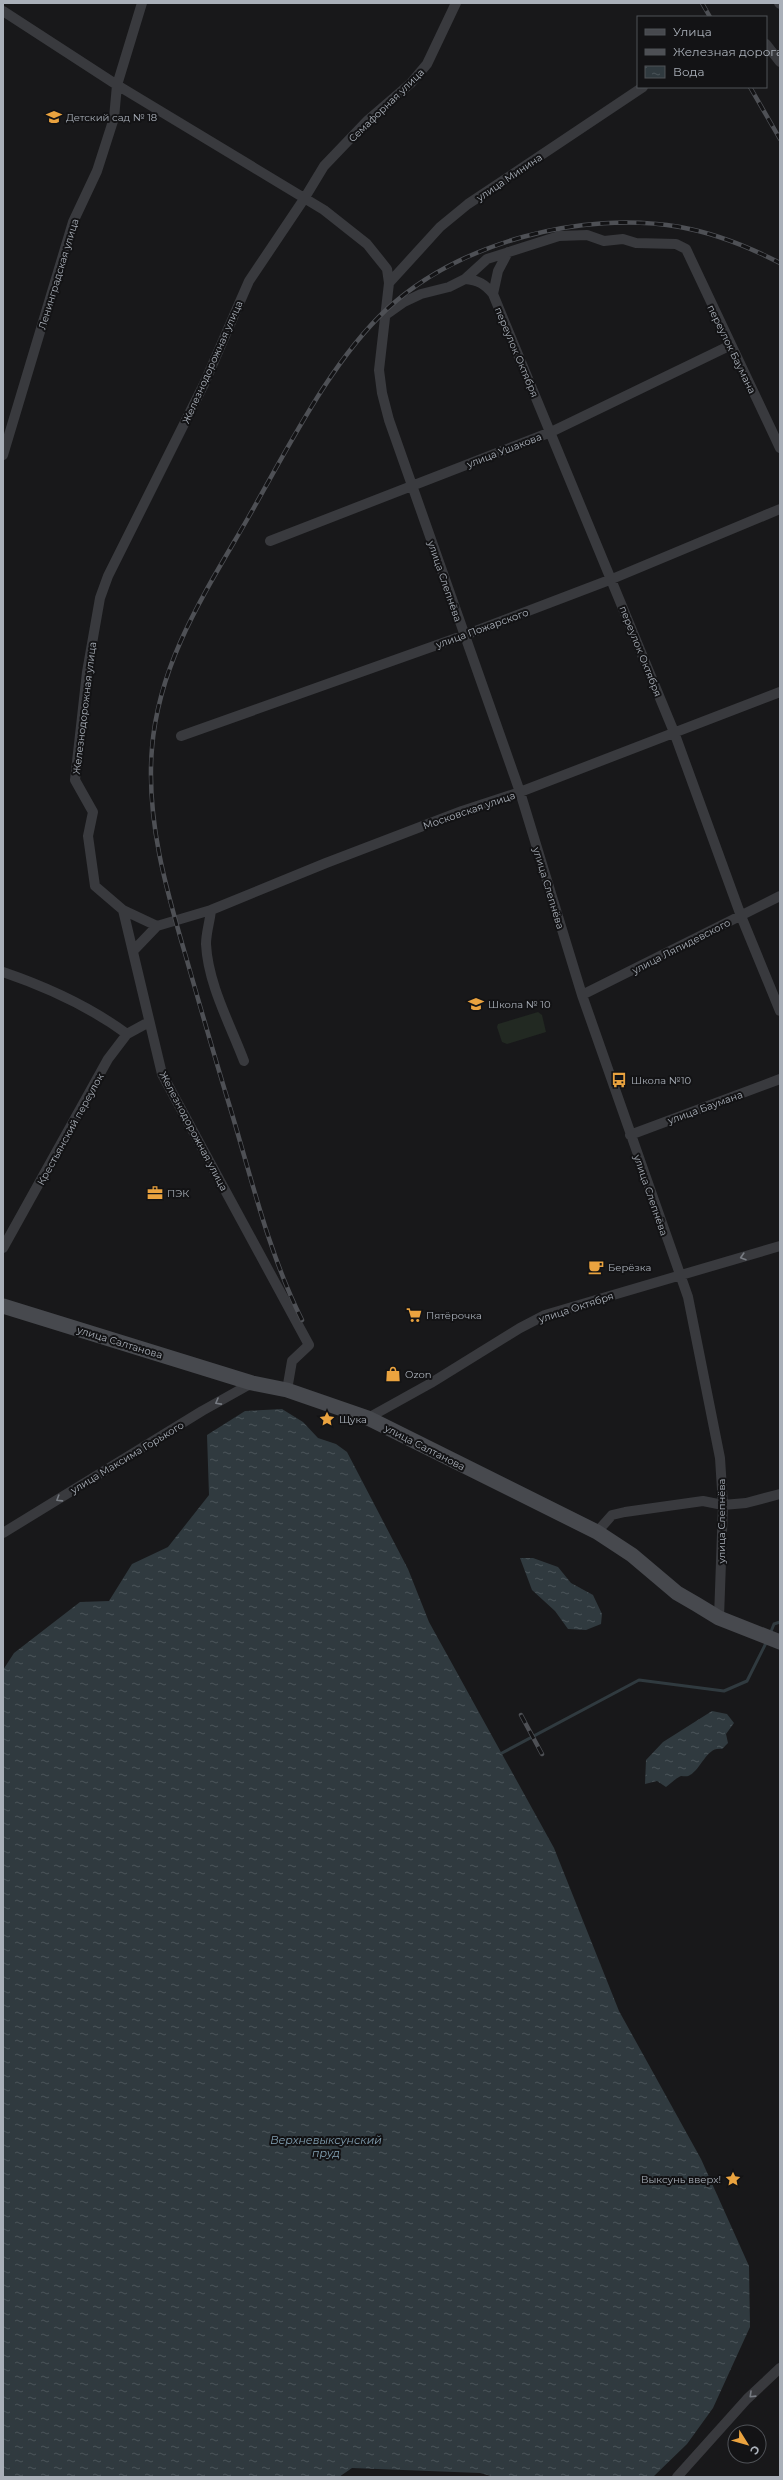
<svg xmlns="http://www.w3.org/2000/svg" width="783" height="2480" viewBox="0 0 783 2480" font-family="Montserrat,sans-serif">
<style>
.grass{fill:#222922}
.water{fill:url(#water-ripples)}
.lines{fill:none;stroke-linecap:round;stroke-linejoin:round}
.stream{stroke:#303a3f;stroke-width:3}
.street{stroke:#393a3e;stroke-width:10}
.secondary{stroke:#47494e;stroke-width:15}
.rail-casing{stroke:#4e5055;stroke-width:4.5}
.rail{stroke:#131315;stroke-width:3;stroke-dasharray:9;stroke-linecap:butt}
.oneway{stroke:#777b82}
.labels{text-anchor:middle;stroke-width:4;stroke-linejoin:round;paint-order:stroke}
.street-label{font-size:10px;fill:#aab0b9;stroke:#131315}
.poi-label{font-size:10px;fill:#aab0b9;stroke:#131315;text-anchor:start}
.water-label{font-size:11px;font-style:italic;fill:#83a0b2;stroke:#131315}
</style>
<defs>
<pattern id="water-ripples" width="26" height="14" patternUnits="userSpaceOnUse"><rect width="26" height="14" fill="#303a3f"/><path d="M2 4q2-2 4 0t4 0M15 11q2-2 4 0t4 0" fill="none" stroke="#4b5459"/></pattern>
</defs>
<rect width="100%" height="100%" fill="#18181a"/>
<!-- grass -->
<path class="grass" d="M538,1012l4,3 4,17 -39,12 -5,-2 -5,-15 1,-3z"/>
<!-- water -->
<path class="water" d="M282,1409l21,13 15,16 18,6 11,8 61,117 21,53 125,226 65,163 82,148 48,107 1,61 -37,81 -26,36 -34,33h-158l-15,-4 -128,-5 -13,9h-336v-807l11,-17 66,-51 29,-1 23,-37 36,-17 41,-52 -2,-60 38,-24z
M520,1558h13l25,9 13,16 22,12 9,19 -1,10 -15,6 -18,-1 -13,-18 -23,-21z
M712,1711l15,3 7,9 -8,11 2,9 -6,6c-15,-3 -20,19 -32,26 -2,2 -6,1 -9,1 -5,2 -11,8 -15,11l-9,-6 -12,3 1,-24 17,-18z"/>
<g class="lines">
<!-- stream -->
<path class="stream" d="M770,1634l4,-10 6,-2
M502,1753l137,-73 85,11 23,-10 20,-40"/>
<!-- street -->
<path class="street" d="M779,3l1,1
M3,11l114,74 207,125 43,34 20,25 2,14 -10,87 3,23 7,27 131,372 62,203 106,302 32,161 3,47 -4,113
M766,44l14,18
M508,252l-10,19 -5,23 181,438 67,184 39,95
M465,279c13,1 20,5 28,15
M389,283l51,-56 28,-23 175,-117
M387,314l17,-12 17,-8 28,-7 16,-8 22,-20 72,-23 28,-1 17,6 19,-2 13,4 40,1 10,5 94,199
M3,455l70,-233 24,-51 17,-53 3,-33 25,-82
M270,541l281,-109 180,-87
M181,736l284,-101 147,-56 168,-70
M123,910l34,16
M211,910c-1,11 -5,23 -5,34 2,40 24,80 38,117
M134,950l23,-24 54,-16 115,-47 136,-52 58,-19 260,-100
M3,972c44,15 86,34 124,62
M582,995l198,-99
M630,1135l150,-56
M3,1248l105,-189 19,-25 22,-12
M287,1390l5,-29 17,-16 -147,-271 -39,-164 -28,-24 -7,-50 5,-24 -18,-32 12,-108 13,-74 8,-22 96,-192 45,-103 55,-82 20,-33 44,-46 43,-37 16,-19 29,-61
M368,1418l63,-35 89,-55 25,-13 235,-69
M597,1532l15,-17 13,-3 78,-11 20,4 23,-2 34,-9
M3,1533l199,-122 50,-28
M677,2477l70,-78 33,-31"/>
<!-- secondary -->
<path class="secondary" d="M3,1306l249,77 35,7 81,28 229,114 35,23 45,38 19,11 23,14 61,24"/>
<defs>
<path id="rail" d="M702,3l8,14
M750,87l30,52
M302,1320c-34,-68 -51,-144 -73,-216 -15,-49 -29,-98 -43,-147 -20,-68 -40,-137 -34,-209 7,-87 54,-157 96,-230 39,-68 82,-156 139,-209 73,-67 196,-99 293,-82 34,6 69,20 100,36
M521,1715l21,39"/>
</defs>
<!-- rail casing -->
<use href="#rail" class="rail-casing"/>
<!-- rail -->
<use href="#rail" class="rail"/>
</g>
<!-- one-way arrows -->
<defs><path id="oneway-chevron" d="M-2-3.5L2.5 0L-2 3.5" fill="none" stroke-width="1.6" stroke-linecap="round" stroke-linejoin="round"/></defs>
<g class="oneway">
<use href="#oneway-chevron" transform="translate(743 1257) rotate(163)"/>
<use href="#oneway-chevron" transform="translate(218 1402) rotate(151)"/>
<use href="#oneway-chevron" transform="translate(59 1499) rotate(148)"/>
<use href="#oneway-chevron" transform="translate(752 2395) rotate(136)"/>
</g>
<!-- icons -->
<defs>
<symbol id="school-bare" viewBox="-9 -9 18 18"><path d="M0-5L7-2L0 1L-7-2ZM-4 1L0 2.5L4 1V4Q0 6-4 4Z" fill="#eaa33f" stroke="#131315" stroke-width="2.5" paint-order="stroke"/></symbol>
<symbol id="bus-bare" viewBox="-9 -9 18 18"><path d="M-5-6H5V4H4V6H2V4H-2V6H-4V4H-5ZM-3.5-4V0h7V-4ZM-3.5 1.2v1.5H-2V1.2ZM2 1.2v1.5H3.5V1.2Z" fill="#eaa33f" stroke="#131315" stroke-width="2.5" paint-order="stroke"/></symbol>
<symbol id="office-bare" viewBox="-9 -9 18 18"><path d="M-6-3h4V-5.5h4V-3h4V5H-6ZM-1-4.5V-3h2v-1.5ZM-6 0V1H6V0Z" fill="#eaa33f" stroke="#131315" stroke-width="2.5" paint-order="stroke"/></symbol>
<symbol id="cafe-bare" viewBox="-9 -9 18 18"><path d="M-5.5-4.5H6V0H3Q3 3.5 0 3.5H-2.5Q-5.5 3.5-5.5 0ZM3-3.2v2h1.7v-2ZM-6 4.5H4V6H-6Z" fill="#eaa33f" stroke="#131315" stroke-width="2.5" paint-order="stroke"/></symbol>
<symbol id="supermarket-bare" viewBox="-9 -9 18 18"><path d="M-6-5.5h2.5l.6 2H6L4.5 2H-2.5L-4.4-4H-6ZM-1.5 3.2a1.3 1.3 0 1 0 .1 0ZM3 3.2a1.3 1.3 0 1 0 .1 0Z" fill="#eaa33f" stroke="#131315" stroke-width="2.5" paint-order="stroke"/></symbol>
<symbol id="shop-bare" viewBox="-9 -9 18 18"><path d="M-5-2.5h2.3a2.7 3.5 0 0 1 5.4 0H5L5.5 6h-11ZM-1.5-2.5h3a1.5 2.3 0 0 0-3 0Z" fill="#eaa33f" stroke="#131315" stroke-width="2.5" paint-order="stroke"/></symbol>
<symbol id="sight-bare" viewBox="-9 -9 18 18"><path d="M0-6L1.8-2.2L6-1.7L2.9 1.2L3.7 5.4L0 3.3L-3.7 5.4L-2.9 1.2L-6-1.7L-1.8-2.2Z" fill="#eaa33f" stroke="#131315" stroke-width="2.5" paint-order="stroke"/></symbol>
</defs>
<g fill-rule="evenodd">
<use href="#school-bare" x="43" y="106" width="22" height="22"/>
<use href="#school-bare" x="465" y="993" width="22" height="22"/>
<use href="#bus-bare" x="608" y="1069" width="22" height="22"/>
<use href="#office-bare" x="144" y="1182" width="22" height="22"/>
<use href="#cafe-bare" x="585" y="1256" width="22" height="22"/>
<use href="#supermarket-bare" x="403" y="1304" width="22" height="22"/>
<use href="#shop-bare" x="382" y="1363" width="22" height="22"/>
<use href="#sight-bare" x="316" y="1408" width="22" height="22"/>
<use href="#sight-bare" x="722" y="2168" width="22" height="22"/>
</g>
<g class="labels">
<!-- street labels -->
<g class="street-label">
<text transform="translate(386 105) rotate(-44)" y="4">Семафорная улица</text>
<text transform="translate(509 177) rotate(-34)" y="4">улица Минина</text>
<text transform="translate(58 274) rotate(-73)" y="4">Ленинградская улица</text>
<text transform="translate(732 349) rotate(64)" y="4">переулок Баумана</text>
<text transform="translate(517 352) rotate(67)" y="4">переулок Октября</text>
<text transform="translate(212 362) rotate(-66)" y="4">Железнодорожная улица</text>
<text transform="translate(504 450) rotate(-21)" y="4">улица Ушакова</text>
<text transform="translate(445 581) rotate(71)" y="4">улица Слепнёва</text>
<text transform="translate(482 628) rotate(-20)" y="4">улица Пожарского</text>
<text transform="translate(641 651) rotate(68)" y="4">переулок Октября</text>
<text transform="translate(84 708) rotate(-83)" y="4">Железнодорожная улица</text>
<text transform="translate(469 810) rotate(-19)" y="4">Московская улица</text>
<text transform="translate(549 888) rotate(73)" y="4">улица Слепнёва</text>
<text transform="translate(681 946) rotate(-27)" y="4">улица Ляпидевского</text>
<text transform="translate(705 1107) rotate(-20)" y="4">улица Баумана</text>
<text transform="translate(70 1129) rotate(-61)" y="4">Крестьянский переулок</text>
<text transform="translate(194 1131) rotate(62)" y="4">Железнодорожная улица</text>
<text transform="translate(651 1195) rotate(71)" y="4">улица Слепнёва</text>
<text transform="translate(576 1307) rotate(-18)" y="4">улица Октября</text>
<text transform="translate(120 1342) rotate(17)" y="4">улица Салтанова</text>
<text transform="translate(425 1447) rotate(27)" y="4">улица Салтанова</text>
<text transform="translate(127 1457) rotate(-31)" y="4">улица Максима Горького</text>
<text transform="translate(721 1521) rotate(-90)" y="4">улица Слепнёва</text>
</g>
<!-- poi labels -->
<g class="poi-label">
<text x="66" y="121">Детский сад № 18</text>
<text x="488" y="1008">Школа № 10</text>
<text x="631" y="1084">Школа №10</text>
<text x="167" y="1197">ПЭК</text>
<text x="608" y="1271">Берёзка</text>
<text x="426" y="1319">Пятёрочка</text>
<text x="405" y="1378">Ozon</text>
<text x="339" y="1423">Щука</text>
<text x="721" y="2183" text-anchor="end">Выксунь вверх!</text>
</g>
<!-- water labels -->
<g class="water-label">
<text x="326" y="2144">Верхневыксунский<tspan x="326" dy="13">пруд</tspan></text>
</g>
</g>
<!-- border -->
<rect width="783" height="2480" fill="none" stroke="#aab0b9" stroke-width="8"/>
<!-- legend -->
<rect x="637" y="16" width="130" height="72" fill="#131315" stroke="#4f5257"/>
<rect x="645" y="29" width="20" height="6" fill="#47494e" stroke="#4f5257"/>
<text x="673" y="36" font-size="12" fill="#aab0b9">Улица</text>
<rect x="645" y="49" width="20" height="6" fill="#4e5055" stroke="#4f5257"/>
<text x="673" y="56" font-size="12" fill="#aab0b9">Железная дорога</text>
<rect x="645" y="66" width="20" height="12" fill="url(#water-ripples)" stroke="#4f5257"/>
<text x="673" y="76" font-size="12" fill="#aab0b9">Вода</text>
<!-- north arrow -->
<g transform="translate(747 2444) rotate(127)"><circle r="19" fill="#131315" stroke="#4f5257"/>
<path d="M0-3L7 15L0 10L-7 15Z" fill="#eaa33f"/>
<text y="-6" font-size="11" font-weight="bold" text-anchor="middle" fill="#aab0b9">С</text>
</g>
</svg>
